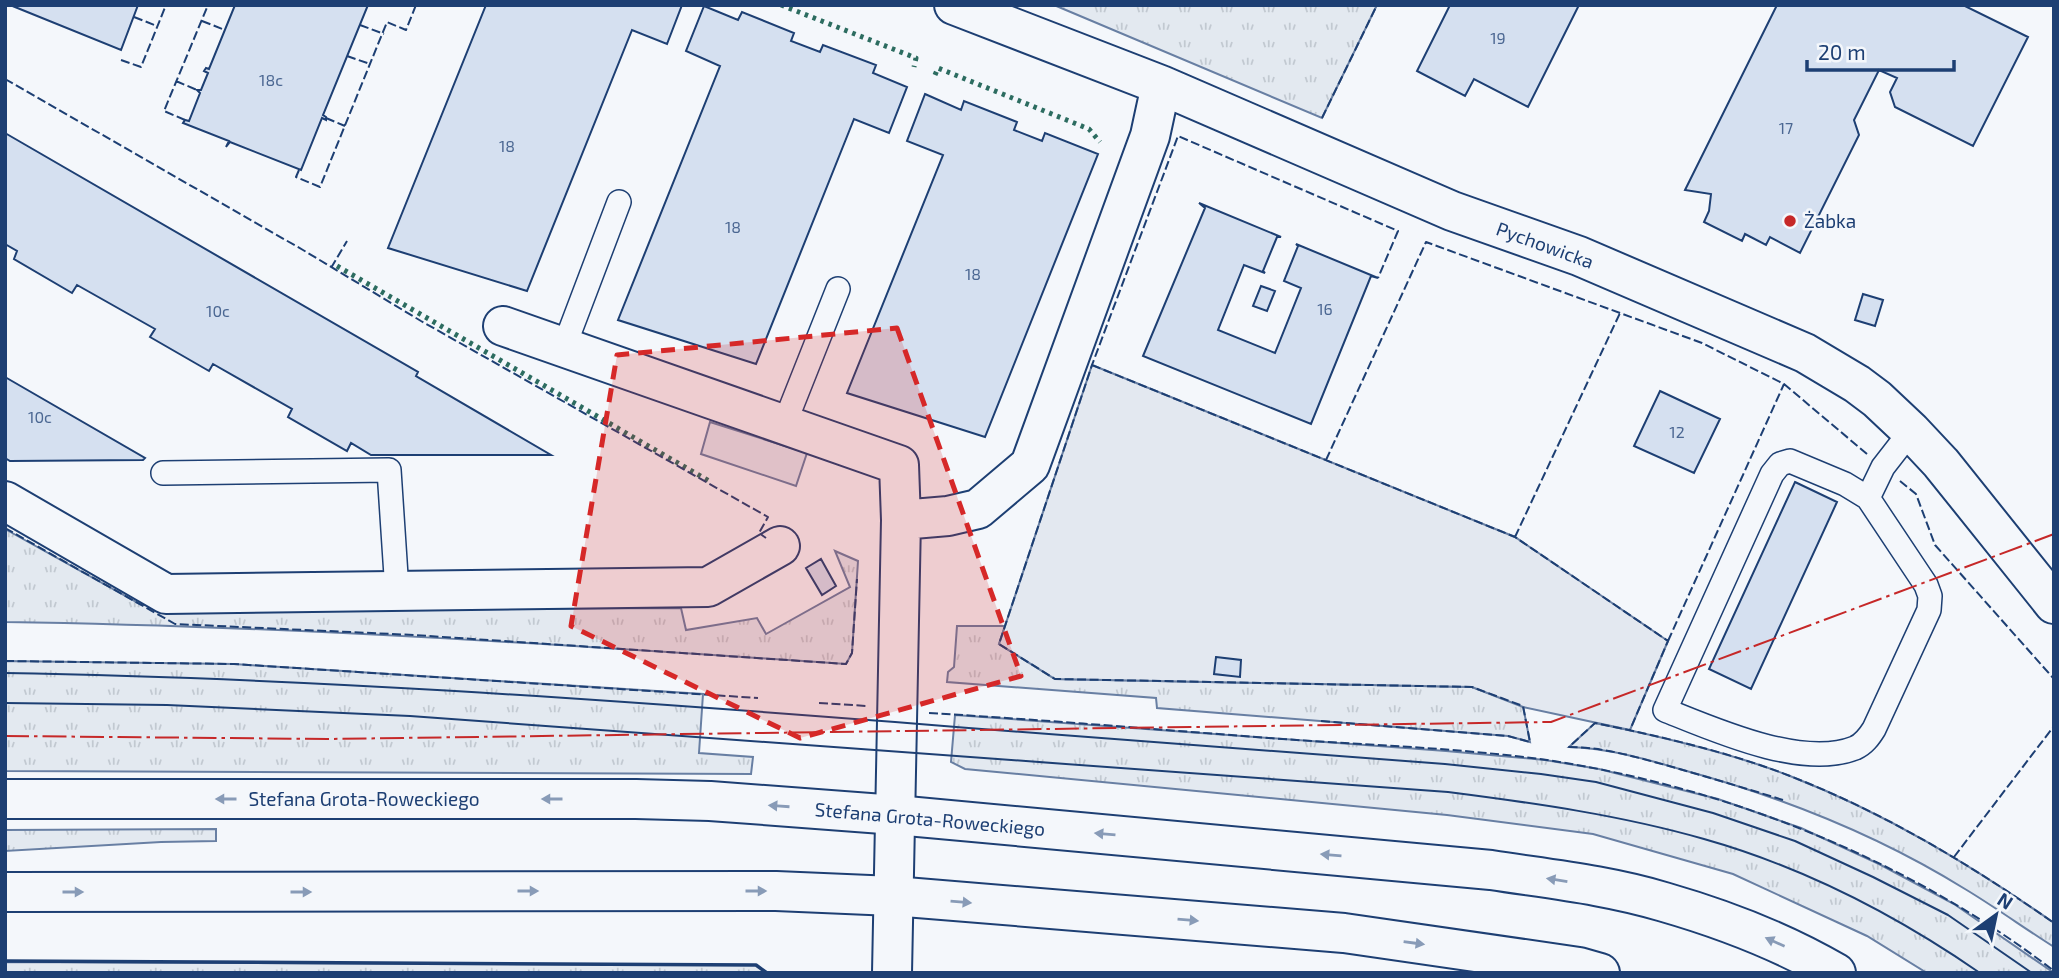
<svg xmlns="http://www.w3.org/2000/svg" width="2059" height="978" viewBox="0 0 2059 978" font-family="'Exo 2',sans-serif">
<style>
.grass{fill:url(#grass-tufts);stroke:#687fa3;stroke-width:2}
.parking{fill:#e3e8f0;stroke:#687fa3;stroke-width:2}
.building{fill:#d5e0f0;stroke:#1d3f73;stroke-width:2}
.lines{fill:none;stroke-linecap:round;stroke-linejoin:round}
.service-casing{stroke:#1d3f73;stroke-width:26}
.minor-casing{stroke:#1d3f73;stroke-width:42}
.secondary-casing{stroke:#1d3f73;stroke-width:42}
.service{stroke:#f4f7fb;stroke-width:23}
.minor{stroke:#f4f7fb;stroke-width:38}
.secondary{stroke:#f4f7fb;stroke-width:38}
.tram{stroke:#1d3f73;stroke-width:2}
.hedge{stroke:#2c6c60;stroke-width:5;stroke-dasharray:3.5 5;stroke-linecap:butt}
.fence{stroke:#1d3f73;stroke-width:2;stroke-dasharray:9 3.5;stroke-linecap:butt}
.wall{stroke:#1d3f73;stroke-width:3.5}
.power{stroke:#c62828;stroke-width:2;stroke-dasharray:24 5 3.5 5;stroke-linecap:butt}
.oneway{fill:#889bb7}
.marked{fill:#d62828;fill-opacity:0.2;stroke:#d62828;stroke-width:5;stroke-dasharray:14 9;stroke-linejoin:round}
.poi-dot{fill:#c62828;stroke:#f4f7fb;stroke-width:2.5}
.labels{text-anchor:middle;stroke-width:5;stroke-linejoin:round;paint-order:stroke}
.number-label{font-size:16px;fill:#4b6792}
.poi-label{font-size:19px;fill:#1d3f73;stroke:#f4f7fb;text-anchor:start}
.street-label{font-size:19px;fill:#1d3f73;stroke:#f4f7fb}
</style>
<defs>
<pattern id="grass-tufts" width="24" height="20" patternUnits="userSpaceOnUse" patternTransform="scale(1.75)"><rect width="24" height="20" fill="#e3e9f0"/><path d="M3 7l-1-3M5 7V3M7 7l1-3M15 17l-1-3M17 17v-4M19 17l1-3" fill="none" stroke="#c2c9d1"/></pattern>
</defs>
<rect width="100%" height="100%" fill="#f4f7fb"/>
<!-- grass -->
<path class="grass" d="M1054,5h323l-55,113z
M5,529l135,75 37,6 504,-2 5,22 71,-12 9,16 84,-47 -15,-36 23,10 -6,92 -6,11c-280,-19 -560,-38 -841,-42z
M957,626h48l-6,18 56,35 417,8 51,19 7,36 -22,-6 -351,-28 -1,-10 -209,-16 1,-10 6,-5z
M5,661l229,3 469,30 -4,59 54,4 -2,17 -746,-3z
M955,715l491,36 99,9 54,9 119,30 83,29 78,36 75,40 100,69h-127l-60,-37 -134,-62 -140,-40 -146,-19 -482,-46 -14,-7z
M1595,723c64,13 134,29 195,53 95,37 181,89 264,147v24c-30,-19 -59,-40 -89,-58 -87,-54 -183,-92 -282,-119 -37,-11 -76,-22 -114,-23z
M216,829v12l-55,1 -156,9v-21z
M5,962l751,3 11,8h-762z"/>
<!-- parking -->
<path class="parking" d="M1092,365l423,172 153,104 -38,89 -107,-23 -51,-20 -417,-8 -56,-35z
M710,422l97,31 -11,33 -95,-32z"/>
<!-- building -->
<path class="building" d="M10,5h128l-17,45z
M235,5h133l-45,110 3,2v3l-4,-2 -21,52 -71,-28 -4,5 3,-6 -46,-18 2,-3 4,1 11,-28 -3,-3h4l7,-17 -4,-2 2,-3 3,1z
M486,5h196l-15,39 -35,-14 -105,261 -139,-43z
M1450,5h129l-51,102 -54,-28 -9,17 -48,-25z
M1777,5h186l65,32 -55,109 -78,-39 -5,-15 7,-14 -18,-8 -25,50 5,15 -59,118 -30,-16 -4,8 -21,-11 -3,7 -38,-19 5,-11 2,-17 -26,-4z
M704,6l34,14 4,-8 52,21 -3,8 29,11 3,-7 53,20 -3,8 34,14 -18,46 -35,-14 -98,245 -138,-44 102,-254 -34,-15z
M925,94l36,16 3,-9 53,21 -3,8 28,11 3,-8 53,21 -113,283 -138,-44 96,-238 -36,-14z
M5,133l413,239 -2,4 135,79h-180l-20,-12 -4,8 -59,-34 4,-8 -79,-45 -4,7 -59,-34 5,-8 -78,-44 -5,8 -58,-34 3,-8 -12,-7z
M1199,203l82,34h-4l-14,34 2,2 -21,-8 -26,65 57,23 26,-65 -17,-7 14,-35 -2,-2 82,34 -7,-2 -60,148 -168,-68 62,-148z
M1261,286l14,5 -8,20 -14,-5z
M1863,294l20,6 -8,26 -20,-6z
M5,377l140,81 -2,2 -133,1 -5,-3z
M1660,391l60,28 -26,54 -60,-27z
M1795,482l42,20 -86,187 -42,-20z
M821,559l15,27 -14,9 -16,-27z
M1216,657l25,3 -1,17 -26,-3z"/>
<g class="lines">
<defs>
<path id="service" d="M564,347l55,-145
M784,425l54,-136
M1790,461l55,23 23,14 58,87 4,11 -1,14 -55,119c-5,8 -10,15 -19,19 -53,21 -140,-18 -190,-38l107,-236 8,-10z
M163,473l226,-3 8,121
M1868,498l15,-31 28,-36"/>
<path id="minor" d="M954,5l207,80 291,126 127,45 226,97 52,31 20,15 34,32 30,32 113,141
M503,326l396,139 2,55 -9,453
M5,501l161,93 542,-7 72,-41
M901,520l47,-4 30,-7 52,-44 120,-329 11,-51"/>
<path id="secondary" d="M5,799h631l74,2 186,14 595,55c58,9 117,15 173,32 59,17 119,40 172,71
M5,892l771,-1 117,5 451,37 235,34 21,6"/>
</defs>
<!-- service casing -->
<use href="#service" class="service-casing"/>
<!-- minor casing -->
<use href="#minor" class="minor-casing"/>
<!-- secondary casing -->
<use href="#secondary" class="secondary-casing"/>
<!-- service -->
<use href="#service" class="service"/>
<!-- minor -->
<use href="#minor" class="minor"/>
<!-- secondary -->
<use href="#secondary" class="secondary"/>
<!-- tram -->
<path class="tram" d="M5,673c298,5 594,26 890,49 183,15 366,28 550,42l96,10 55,8 117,31 82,28 78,36 75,38 84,58
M5,703l162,2 243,11 1038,76c86,11 172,23 256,47 99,28 192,76 276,134"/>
<!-- hedge -->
<path class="hedge" d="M781,5l135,53 -2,9
M935,75l3,-7 151,61 11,13
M337,266l374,216"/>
<!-- fence -->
<path class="fence" d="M5,8l1,-3
M134,17l23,9
M202,21l23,9
M360,25l24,9
M347,56l23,8
M121,60l20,7 25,-62
M5,79l298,171 118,71 347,196 -9,16 7,5
M176,81l21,9
M326,118l19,8
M1322,118l55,-113
M185,120l-21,-9 44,-106
M299,170l-3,7 24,10 67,-165 19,8 10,-25
M331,268l16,-27
M1092,365l423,172 153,104 -38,89
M1326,460l100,-218 276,101 82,41 83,70
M1900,481l16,13 19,51 119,134
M5,528l170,96 239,11 432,29 6,-11 5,-74
M1515,537l105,-224
M1668,641l116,-257
M5,661l229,3 524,34
M819,703l48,3
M929,713c118,7 235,17 353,26 88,6 177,9 265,21 179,27 363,100 507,211
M1321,721l187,15 22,6 -7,-36 -51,-19 -417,-8 -56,-35 93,-279 86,-229 220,95 -20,47
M1783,800c-38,-12 -76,-23 -114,-34 -33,-9 -66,-19 -100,-19l26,-24c64,13 134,29 195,53 95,37 181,89 264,147
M1954,857l100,-131"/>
<!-- wall -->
<path class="wall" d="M5,961l751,4 11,8"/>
<!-- power -->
<path class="power" d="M5,736l323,3 1223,-17 503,-188"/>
</g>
<!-- one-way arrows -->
<defs><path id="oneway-solid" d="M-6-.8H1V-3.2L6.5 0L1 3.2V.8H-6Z" transform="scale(1.75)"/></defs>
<g class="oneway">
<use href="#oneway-solid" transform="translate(226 799) rotate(-180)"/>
<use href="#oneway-solid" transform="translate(552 799) rotate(-180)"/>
<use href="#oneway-solid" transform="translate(779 806) rotate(-176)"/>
<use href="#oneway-solid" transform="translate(1105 834) rotate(-175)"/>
<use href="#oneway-solid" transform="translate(1331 855) rotate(-175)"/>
<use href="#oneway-solid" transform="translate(1557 880) rotate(-171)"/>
<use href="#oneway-solid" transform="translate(528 891)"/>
<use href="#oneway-solid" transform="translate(756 891)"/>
<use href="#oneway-solid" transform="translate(73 892)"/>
<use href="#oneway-solid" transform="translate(301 892)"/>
<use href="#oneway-solid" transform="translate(961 902) rotate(5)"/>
<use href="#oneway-solid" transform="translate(1188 920) rotate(5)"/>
<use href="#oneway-solid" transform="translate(1775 942) rotate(-156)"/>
<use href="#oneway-solid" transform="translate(1414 943) rotate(8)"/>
</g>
<!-- marked area -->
<path class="marked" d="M897,328l124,348 -221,62 -229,-112 46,-271z"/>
<!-- markers -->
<circle class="poi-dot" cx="1790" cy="221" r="7"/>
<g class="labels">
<!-- number labels -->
<g class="number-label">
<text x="1498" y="44">19</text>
<text x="271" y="86">18c</text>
<text x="1786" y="134">17</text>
<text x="507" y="152">18</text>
<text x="733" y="233">18</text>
<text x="973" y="280">18</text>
<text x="1325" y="315">16</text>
<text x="218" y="317">10c</text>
<text x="40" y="423">10c</text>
<text x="1677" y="438">12</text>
</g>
<!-- poi labels -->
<g class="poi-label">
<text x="1804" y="228">Żabka</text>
</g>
<!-- street labels -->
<g class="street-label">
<text transform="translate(1545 245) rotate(20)" y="7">Pychowicka</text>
<text x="364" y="806">Stefana Grota-Roweckiego</text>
<text transform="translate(930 819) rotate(5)" y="7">Stefana Grota-Roweckiego</text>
</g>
</g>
<!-- border -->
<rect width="2059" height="978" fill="none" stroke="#1d3f73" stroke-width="14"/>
<!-- north arrow -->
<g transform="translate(1996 915) rotate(33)" stroke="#f4f7fb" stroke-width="5" paint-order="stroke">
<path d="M0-5L12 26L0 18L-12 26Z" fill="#1d3f73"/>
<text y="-10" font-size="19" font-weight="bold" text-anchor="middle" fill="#1d3f73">N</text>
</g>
<!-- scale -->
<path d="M1807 60v10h147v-10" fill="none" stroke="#1d3f73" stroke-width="3.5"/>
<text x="1818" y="60" font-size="21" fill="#1d3f73" stroke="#f4f7fb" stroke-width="5" paint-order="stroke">20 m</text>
</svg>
